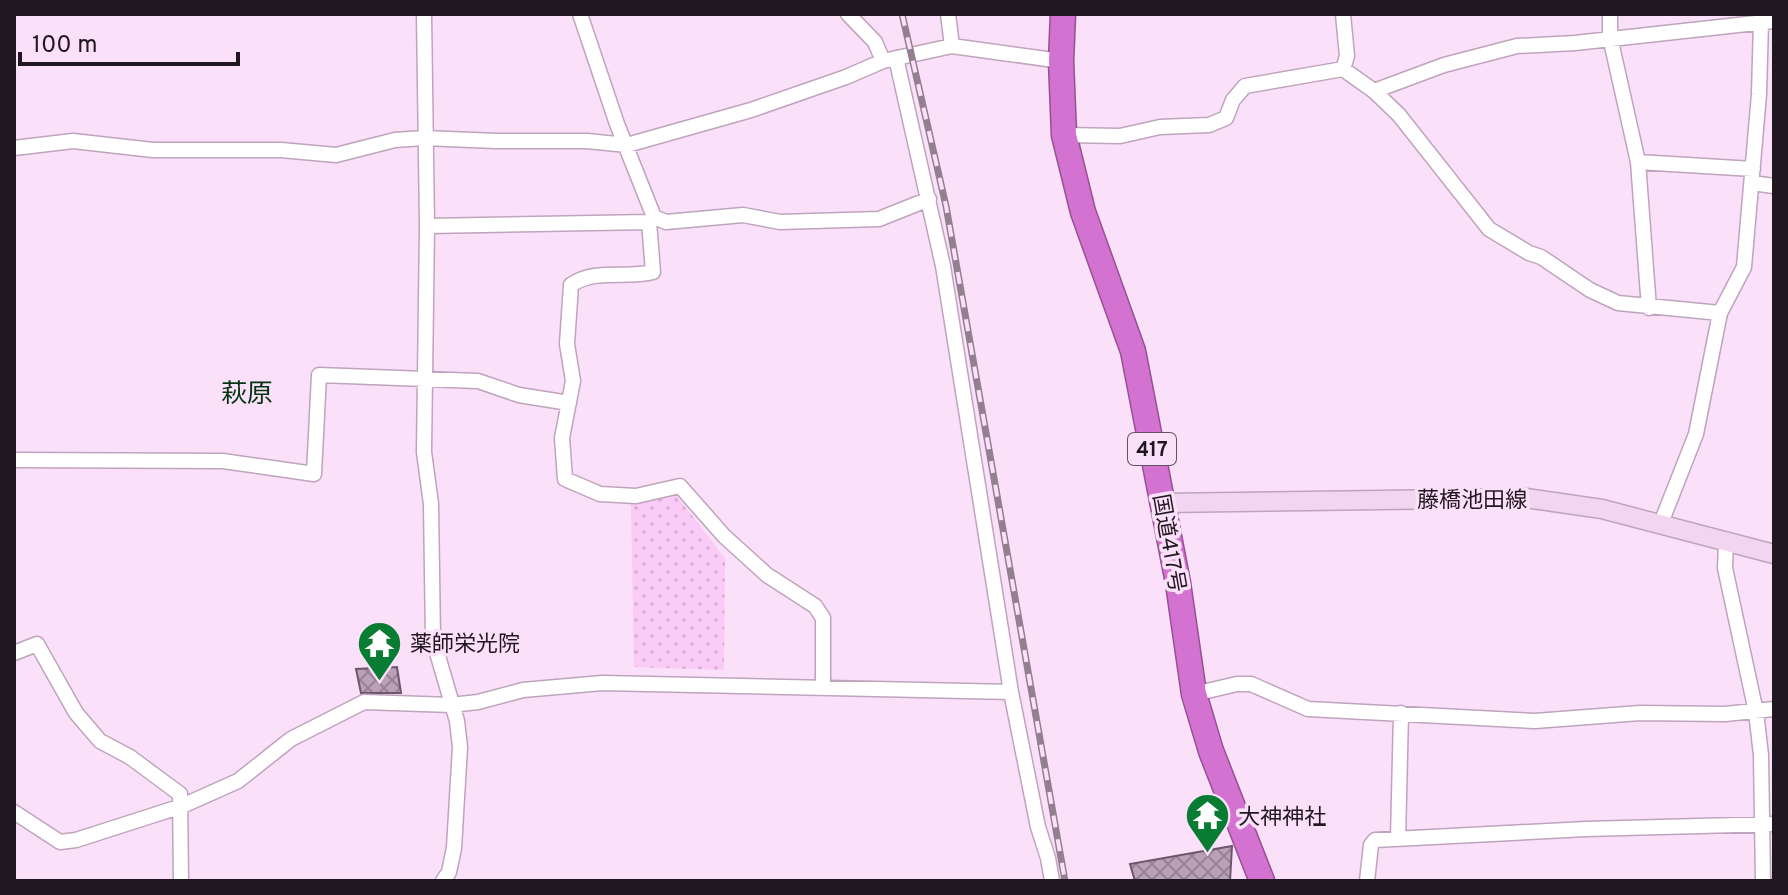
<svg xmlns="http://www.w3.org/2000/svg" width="1788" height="895" viewBox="0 0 1788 895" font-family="Overpass,'Noto Sans JP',sans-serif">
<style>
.park{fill:url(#park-dots)}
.building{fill:url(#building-cross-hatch);stroke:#6e576d;stroke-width:2}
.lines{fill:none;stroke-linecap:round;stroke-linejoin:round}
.street-casing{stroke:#bea4bc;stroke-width:17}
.secondary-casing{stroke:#bea4bc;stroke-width:21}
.highway-casing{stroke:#955292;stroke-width:27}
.street{stroke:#fff;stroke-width:14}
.secondary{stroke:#f2d5f1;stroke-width:18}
.highway{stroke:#d372d0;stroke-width:24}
.rail-casing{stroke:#927f90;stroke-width:7}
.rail{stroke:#fbe0f9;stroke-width:4;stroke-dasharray:12;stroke-linecap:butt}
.labels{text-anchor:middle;stroke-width:7;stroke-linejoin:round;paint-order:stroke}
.shield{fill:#fbe0f9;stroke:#625361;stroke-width:2}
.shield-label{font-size:20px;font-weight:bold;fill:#211720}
.street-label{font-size:22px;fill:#211720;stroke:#fbe0f9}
.poi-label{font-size:22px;fill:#211720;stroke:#fbe0f9;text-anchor:start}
.quarter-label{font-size:26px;fill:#013411;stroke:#fbe0f9}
</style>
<defs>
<pattern id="park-dots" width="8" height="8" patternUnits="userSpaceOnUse" patternTransform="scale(2)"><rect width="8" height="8" fill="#f9cbf6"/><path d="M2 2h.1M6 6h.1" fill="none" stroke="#d5aed3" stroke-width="1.8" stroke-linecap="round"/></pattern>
<pattern id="building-cross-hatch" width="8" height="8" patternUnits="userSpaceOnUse" patternTransform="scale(2)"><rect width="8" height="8" fill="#baa0b8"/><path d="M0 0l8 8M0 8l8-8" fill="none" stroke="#978195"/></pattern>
</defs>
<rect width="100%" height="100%" fill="#fbe0f9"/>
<!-- park -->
<path class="park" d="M675,494l50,64 -1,112 -90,-3 -3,-164z"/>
<!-- building -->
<path class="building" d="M397,667l4,26h-40l-5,-24z
M1232,846l-2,35h-95l-5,-17z"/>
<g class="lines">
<defs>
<path id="street" d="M424,14l3,212 -3,226 7,52 2,135 24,82 3,26 -6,101 -5,24 -6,9
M580,14l37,110 37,93 -5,5 4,50c-27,7 -58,-4 -82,13l-4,59 6,37 -11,57 3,41 35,15 36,2 44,-10 44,50 43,39 48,31 8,12v70
M848,14l27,28 8,19
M948,14l4,32
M1343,14l4,42 -4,13
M1610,14v23l28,125 11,146
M896,58l47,208 68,426 27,135 10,31 4,23
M1374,91l70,-26 73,-19 58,-3 199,-22
M1064,135l56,1 40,-9 49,-2 17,-7 7,-18 12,-14 98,-17 31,22 25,24 90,114 40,24 12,4 49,33 28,13 102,10
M14,148l59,-7 80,9h128l55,5 59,-15 29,-2 72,3h91l40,4 124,-35 95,-33 37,-16 69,-15 109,15
M1638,162l115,7
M1752,183l22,3
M654,217l12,5 77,-7 37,7 99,-3 50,-20
M427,226l222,-4
M14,460l209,1 91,13 5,-99 159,6 41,14 50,8
M1661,523l35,-89 24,-121 24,-46 15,-173 2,-72
M1726,542l-1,26 31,144 5,43 2,126
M14,653l23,-9 39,69 24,28 30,16 50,37 1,87
M1194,694l43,-10h14l57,25 227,12 105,-8 85,1 49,-5
M14,812l46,30 16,-2 106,-34 56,-25 53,-42 73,-37 87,3 27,-3 45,-12 79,-7 409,9
M1398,839l3,-126
M1367,881l4,-36 4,-5 211,-11 188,-5"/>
<path id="secondary" d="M1163,503l363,-5 76,11 172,45"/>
<path id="highway" d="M1063,14l-2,47 3,74 19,77 50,139 45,232 16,111 17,57 51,130"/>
</defs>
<!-- street casing -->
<use href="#street" class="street-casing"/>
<!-- secondary casing -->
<use href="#secondary" class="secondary-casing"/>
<!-- highway casing -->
<use href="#highway" class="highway-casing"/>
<!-- street -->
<use href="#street" class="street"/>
<!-- secondary -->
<use href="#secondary" class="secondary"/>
<!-- highway -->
<use href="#highway" class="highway"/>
<defs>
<path id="rail" d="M902,14l44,192 119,675"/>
</defs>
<!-- rail casing -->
<use href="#rail" class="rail-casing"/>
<!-- rail -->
<use href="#rail" class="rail"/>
</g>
<!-- icons -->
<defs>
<symbol id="temple-pin" viewBox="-11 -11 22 30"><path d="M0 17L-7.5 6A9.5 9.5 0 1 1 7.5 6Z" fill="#087c32" stroke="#fbe0f9"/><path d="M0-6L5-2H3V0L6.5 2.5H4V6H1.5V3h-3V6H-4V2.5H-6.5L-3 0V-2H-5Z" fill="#fff"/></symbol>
</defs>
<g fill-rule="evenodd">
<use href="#temple-pin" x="354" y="618" width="51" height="69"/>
<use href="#temple-pin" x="1182" y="790" width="51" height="69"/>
</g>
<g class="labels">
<!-- shield labels -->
<rect class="shield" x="1128" y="433" width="48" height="32" rx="6"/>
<g class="shield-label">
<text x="1152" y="456">417</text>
</g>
<!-- street labels -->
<g class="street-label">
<text x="1472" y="507">藤橋池田線</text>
<text transform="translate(1170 543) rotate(80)" y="8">国道417号</text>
</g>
<!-- poi labels -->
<g class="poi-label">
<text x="410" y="651">薬師栄光院</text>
<text x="1238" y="824">大神神社</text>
</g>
<!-- quarter labels -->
<g class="quarter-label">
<text x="247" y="402">萩原</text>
</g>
</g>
<!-- border -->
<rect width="1788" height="895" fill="none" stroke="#211720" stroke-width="32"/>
<!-- scale -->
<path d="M20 52v12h218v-12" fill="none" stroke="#211720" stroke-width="4"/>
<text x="32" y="52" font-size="24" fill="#211720" stroke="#fbe0f9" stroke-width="6" paint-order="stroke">100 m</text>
</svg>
